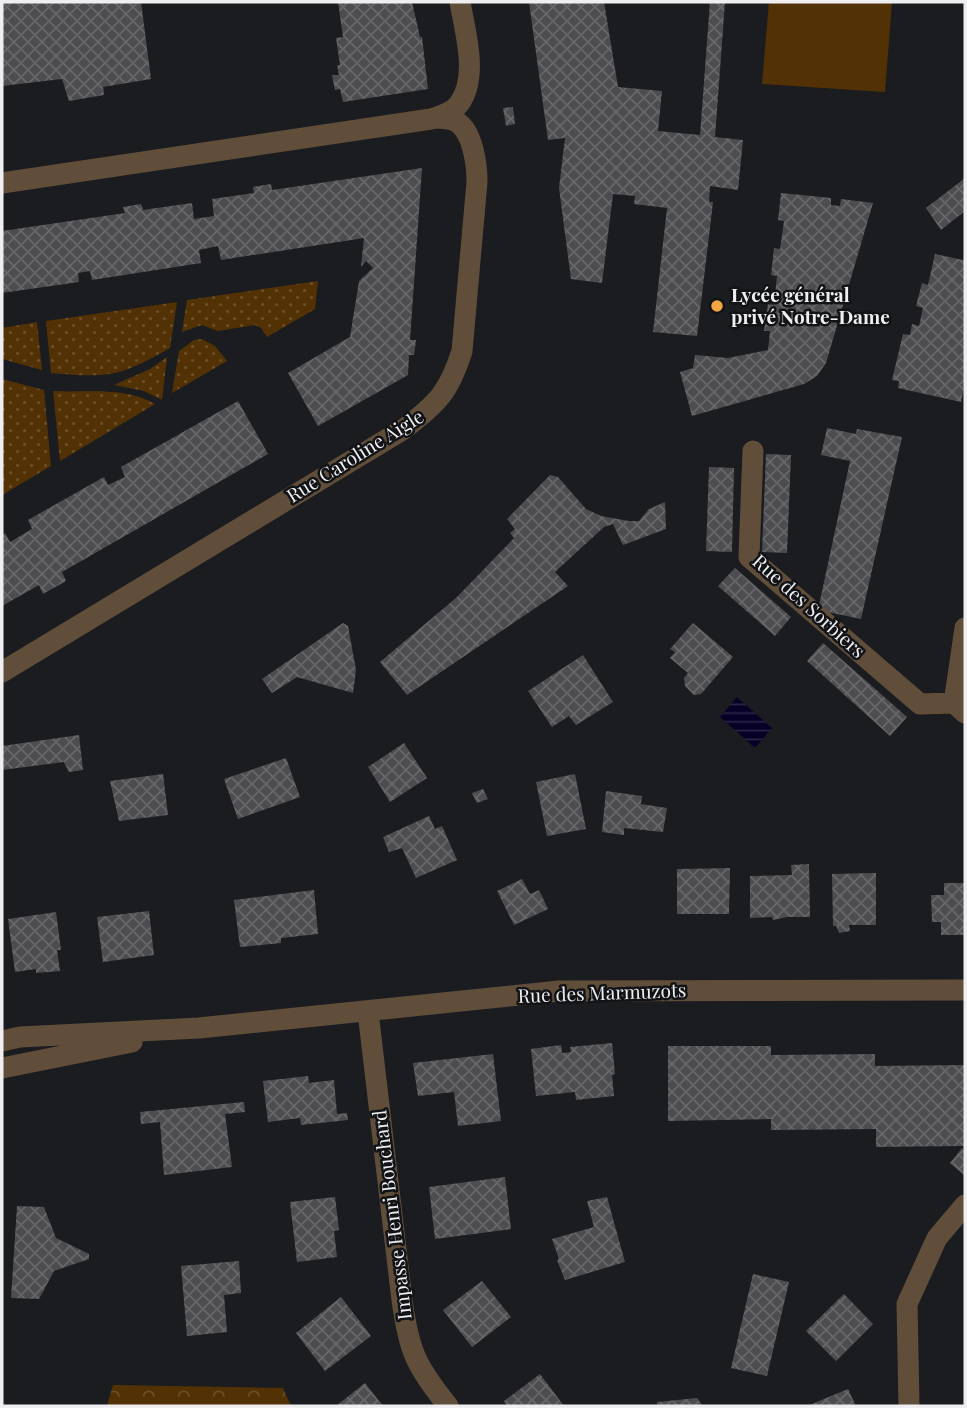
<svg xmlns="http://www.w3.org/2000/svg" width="967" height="1408" viewBox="0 0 967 1408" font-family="'Playfair Display',serif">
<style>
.grass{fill:url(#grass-dots)}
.park{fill:url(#park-crowns)}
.pitch{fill:#523104}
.water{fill:url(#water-rules)}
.building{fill:url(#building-cross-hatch)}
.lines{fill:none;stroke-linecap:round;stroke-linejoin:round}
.minor{stroke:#614e3a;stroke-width:21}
.poi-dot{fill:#f3a443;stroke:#121316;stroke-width:2.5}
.labels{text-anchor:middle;stroke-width:5;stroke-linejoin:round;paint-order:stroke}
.poi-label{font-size:19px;font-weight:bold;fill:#efeff2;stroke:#121316;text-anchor:start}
.street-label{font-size:19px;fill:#efeff2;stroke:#121316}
</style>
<defs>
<pattern id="grass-dots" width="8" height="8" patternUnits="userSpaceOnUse" patternTransform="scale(1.75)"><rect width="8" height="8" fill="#523104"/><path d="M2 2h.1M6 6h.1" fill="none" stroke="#6b4f29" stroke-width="1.8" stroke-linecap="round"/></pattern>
<pattern id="park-crowns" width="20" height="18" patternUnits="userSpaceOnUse" patternTransform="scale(1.75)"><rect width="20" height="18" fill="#523104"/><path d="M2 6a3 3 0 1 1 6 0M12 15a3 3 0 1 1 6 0" fill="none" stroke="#6b4f29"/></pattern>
<pattern id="water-rules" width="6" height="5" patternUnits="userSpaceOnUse" patternTransform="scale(1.75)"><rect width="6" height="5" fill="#060027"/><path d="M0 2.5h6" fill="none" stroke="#2b2647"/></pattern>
<pattern id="building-cross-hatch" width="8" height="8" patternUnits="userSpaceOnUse" patternTransform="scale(1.75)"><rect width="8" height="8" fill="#4d4d51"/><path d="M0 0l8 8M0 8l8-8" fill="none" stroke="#67676a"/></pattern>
</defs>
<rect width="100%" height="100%" fill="#1b1c1f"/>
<!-- grass -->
<path class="grass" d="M318,281l-3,28 -48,28 -6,-9 -6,-3 -37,6 -16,-6 -20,7 5,-32z
M177,302l-7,46c-51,29 -60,30 -119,25l-5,-52z
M37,322l5,48 -40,-11v-31z
M202,339l13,7 12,15 -55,32 7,-42 15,-11z
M167,357l-5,43 -18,-9 -30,-6 36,-16z
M2,379l42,11 7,76 -49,29z
M53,391c34,2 72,-5 102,13l-95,57z"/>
<!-- park -->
<path class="park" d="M113,1385l170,3 8,18h-184z"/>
<!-- pitch -->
<path class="pitch" d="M769,2h123l-7,90 -123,-8z"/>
<!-- water -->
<path class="water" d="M737,697l35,31 -17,20 -35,-31z"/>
<!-- building -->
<path class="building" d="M2,2h139l10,77 -48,8 1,8 -35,6 -7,-22 -60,7z
M338,2h74l8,35h2l6,52 -85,13 -3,-13 -5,1 -3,-15h7l-2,-10h3l-4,-27 7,-1z
M529,2h75l14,85 44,4 -4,40 42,4 10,-133h15l-10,135 28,3 -5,50 -28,-4 -1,16h4l-16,134 -44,-4 14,-124 -33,-4 1,-8 -22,-2 -11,89 -31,-4 -12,-91 6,-50 -17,2z
M513,107l2,17 -9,2 -3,-18z
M422,168l-12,172h6l-2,15h-5l-1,20 -90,51 -30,-53 62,-36 9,-56 14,-13 -7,-7 -5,6 3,-29 -143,22 -3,-14 -19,4 2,13 -109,17 -2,-9 -12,2 1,9 -77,11v-62l123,-18 -2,-6 18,-3 2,6 49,-7 2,16 20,-3 -2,-17 42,-6 -1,-6 18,-3 1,6z
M965,178v33l-24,19 -15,-22z
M781,193l50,5v7l9,1 1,-7 32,4 -47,160 -9,13 -13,8 -112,32 -12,-44 13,-4 2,-13 33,3 40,-8 2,-19h-6l4,-27 6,1 3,-29 -6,-1 3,-27 6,1 4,-28 -6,-1z
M965,253v129l-4,20 -63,-14 1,-7 -7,-1 11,-46 7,1 2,-11 7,2 4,-18 -7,-2 6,-23 6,2 7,-31 28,6z
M238,401l30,53 -206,118 4,9 -23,13 -4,-9 -37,21v-71l3,-2 5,9 22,-13 -4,-9 76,-43 4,8 17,-8 -4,-10z
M827,428l29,6 1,-5 45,8 -41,182 -43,-9 32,-149 -29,-6z
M766,454l25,1 -4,98 -25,-1z
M709,467l25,1 -2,84 -26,-1z
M550,475l8,2 28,32 15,7 28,5h10l10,-12 16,-7 1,27 -43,16 -10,-21 -9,3 -49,45 13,14 -161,109 -27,-33 76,-64 58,-60 -4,-5 5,-4 -8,-10z
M735,568l56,49 -16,19 -57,-50z
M343,623l5,3 8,44 -3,23 -56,-16 -25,16 -10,-14z
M693,623l40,34 -32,37 -7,1 -9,-9 -1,-8 4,-5 -18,-15 5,-6 -5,-3z
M823,643l84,74 -17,19 -83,-75z
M583,655l30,47 -37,23 -7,-9 -17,11 -24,-36z
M79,735l4,35 -14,2 -5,-10 -62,8v-24z
M404,743l23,35 -37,24 -22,-35z
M286,758l14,39 -62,22 -14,-40z
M163,774l5,41 -49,6 -9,-40z
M575,774l11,55 -39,7 -11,-54z
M483,789l5,10 -11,4 -5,-10z
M606,791l36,5 -1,8 26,4 -4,24 -39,-4v7l-22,-3z
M429,816l6,13 7,-3 15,34 -41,18 -14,-30 -13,4 -6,-15z
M809,864l1,53h-23l-14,3 -1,-3 -22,1v-42l42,-1 -1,-10z
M730,868l-1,46h-52v-45z
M876,873v52h-27l1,6 -11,2 -3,-7h-3l-1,-52z
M522,879l8,15 9,-4 9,19 -34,16 -17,-34z
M944,883h21v52h-24v-13h-9l-1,-27h13z
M314,890l4,44 -37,4v5l-41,4 -6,-47z
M149,911l5,44 -51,7 -6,-45z
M56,912l5,38h-4l3,21 -24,2v-4l-21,3 -7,-53z
M612,1043l3,31 -3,1 2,21 -38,4 -1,-8 -39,4 -5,-47 30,-4 1,8 9,-1 -1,-5z
M668,1046h103v9l104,-1v12l90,-1v79l-1,2 -88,1v-18l-105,1v-11l-103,2z
M493,1054l8,67 -43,5 -4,-34 -36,4 -5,-33z
M308,1076l1,7 25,-3 3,34 10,-1 1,7 -47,5 -1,-7 -32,4 -5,-41z
M244,1102l1,10 -20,2 7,53 -68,8 -4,-53 -19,2 -1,-12z
M962,1148l3,3v25l-15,-13z
M505,1177l6,52 -76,10 -6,-52z
M335,1197l4,33 -5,1 3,26 -40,5 -7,-60z
M607,1197l18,65 -60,18 -8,-20 2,-1 -7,-20 42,-12 -7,-26z
M17,1206l27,1 12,31 33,16v5l-35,12 -15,28 -28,-1z
M239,1261l2,32 -17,2 3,37 -40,4 -6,-70z
M753,1274l36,8 -22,94 -36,-8z
M482,1281l29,36 -39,30 -29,-37z
M844,1294l29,30 -37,37 -30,-30z
M341,1297l30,39 -46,35 -29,-38z
M540,1374l24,32h-57l-3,-5z
M365,1383l18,23h-47z
M848,1389l8,17h-49z
M697,1398l6,8h-46v-4z"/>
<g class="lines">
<!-- minor -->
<path class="minor" d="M2,183l429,-64c10,-3 22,-7 28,-15 20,-27 6,-72 1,-102
M753,451l-4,106 171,147 34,-1
M965,628l-11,75 11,10
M2,672l402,-243c34,-26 45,-37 58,-78l15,-169c0,-17 -4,-50 -20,-60 -7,-4 -15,-4 -23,-4
M368,1012l34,288c7,52 14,66 46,106
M2,1041l18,-4 179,-9 360,-37 406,-1
M2,1068l130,-26
M909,1406l-2,-102 30,-66 28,-33"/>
</g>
<!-- markers -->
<circle class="poi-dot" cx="717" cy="306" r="7"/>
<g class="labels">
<!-- poi labels -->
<g class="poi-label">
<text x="731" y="302">Lycée général<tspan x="731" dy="22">privé Notre-Dame</tspan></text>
</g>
<!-- street labels -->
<g class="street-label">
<text transform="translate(355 456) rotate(-32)" y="7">Rue Caroline Aigle</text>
<text transform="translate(809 606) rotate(42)" y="7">Rue des Sorbiers</text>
<text transform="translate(602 993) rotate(-2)" y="7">Rue des Marmuzots</text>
<text transform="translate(392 1215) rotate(-97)" y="7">Impasse Henri Bouchard</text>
</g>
</g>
<!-- border -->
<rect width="967" height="1408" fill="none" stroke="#efeff2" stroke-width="7"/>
</svg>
